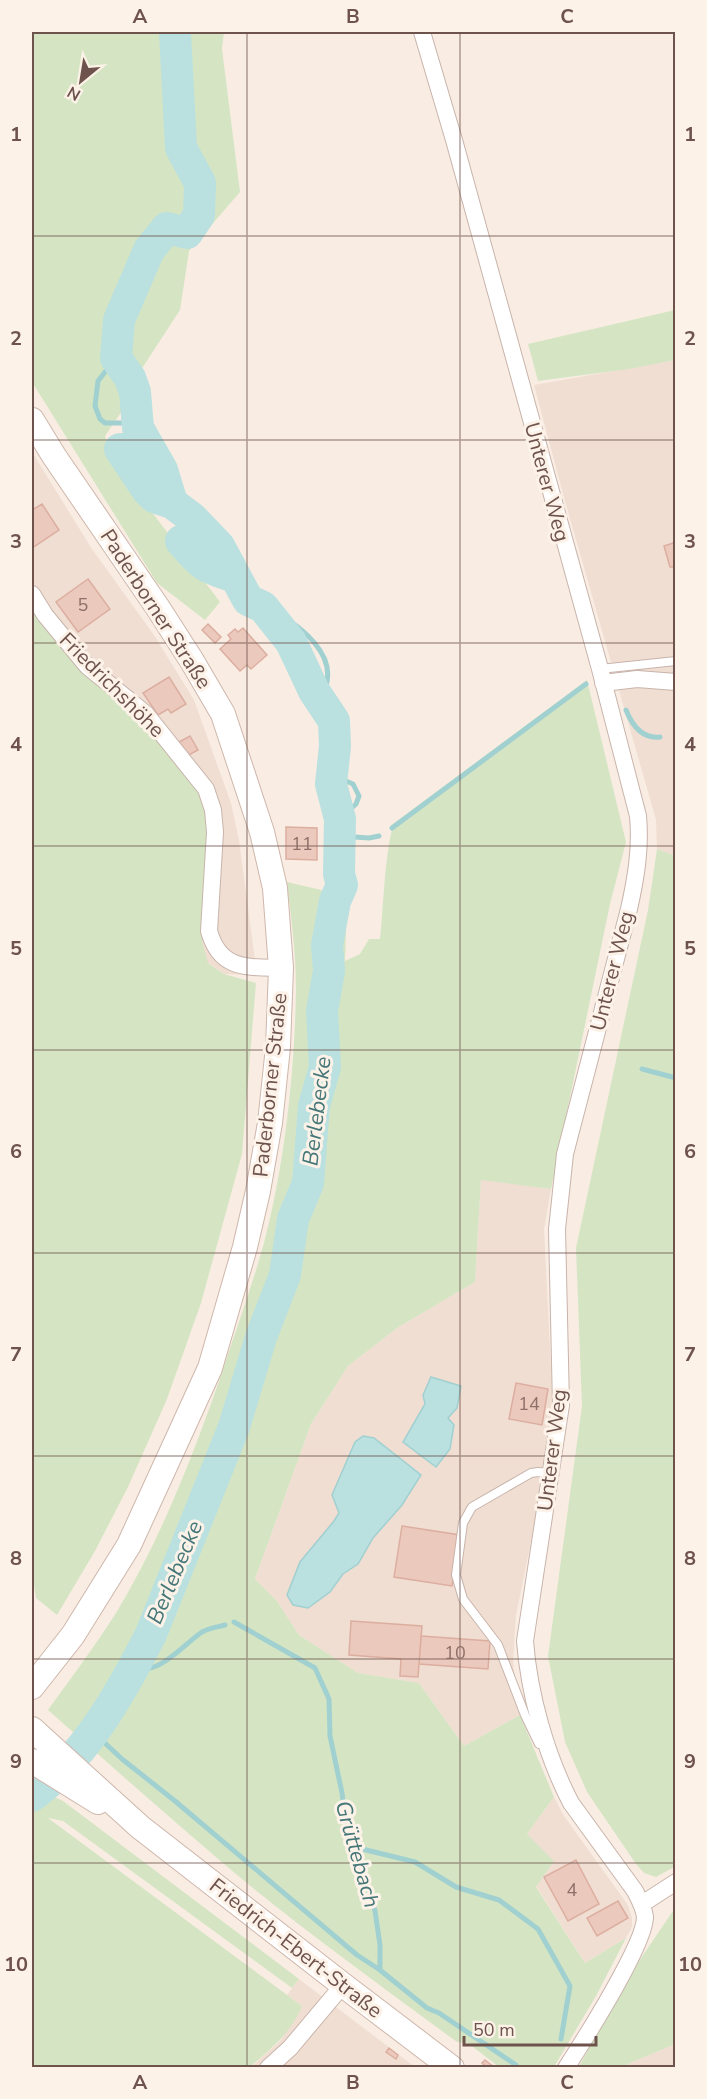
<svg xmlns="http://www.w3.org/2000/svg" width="707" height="2099" viewBox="0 0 707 2099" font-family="'Nunito Sans',sans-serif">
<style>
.residential{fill:#f0ded2}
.green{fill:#d5e5c3}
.water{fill:#bae0e0;stroke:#a1d0d1;stroke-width:1.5}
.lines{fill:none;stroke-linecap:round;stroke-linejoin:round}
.stream{stroke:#a1d0d1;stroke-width:5}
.river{stroke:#bae0e0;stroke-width:32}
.building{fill:#ecc9bd;stroke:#dcaea0;stroke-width:1.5}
.lane-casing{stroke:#c8b4ab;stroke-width:10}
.street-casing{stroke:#c8b4ab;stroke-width:18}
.secondary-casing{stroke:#ceb6ab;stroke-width:26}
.lane{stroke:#fff;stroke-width:8}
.street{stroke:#fff;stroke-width:16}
.secondary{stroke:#fff;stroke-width:24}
.grid{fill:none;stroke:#6e534c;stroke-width:1.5;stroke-opacity:0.55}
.labels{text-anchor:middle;stroke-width:6;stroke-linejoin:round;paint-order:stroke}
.number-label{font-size:18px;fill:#8e7068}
.street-label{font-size:21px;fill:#6e534c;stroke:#fdf2e8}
.water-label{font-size:22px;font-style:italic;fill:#457779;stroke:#fdf2e8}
.neatline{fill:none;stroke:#6e534c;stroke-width:2}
.grid-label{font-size:20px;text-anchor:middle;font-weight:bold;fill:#6e534c}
</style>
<rect width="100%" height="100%" fill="#f9ede3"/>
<!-- residential -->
<path class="residential" d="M675,360v496l-18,-7 -1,-29 -91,-319 -31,-116z
M32,452l60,97 62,86 40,65 37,103 8,37 18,135 -33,-1 -17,-12 -5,-21 21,-119 -191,-216z
M481,1179l70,10 -7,40 10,200 -38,186 -3,46 7,54 -56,31 -45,-63 -61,-10 -59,-38 -22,-34 -22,-22 56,-155 37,-58 49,-38 78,-46z
M554,1797l10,19 64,89 4,13v9l-6,11 -41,25 -49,-77 -9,-52z
M299,1979l116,88 -165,1 30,-27 22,-35 -15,-11z
M675,2044v23h-54z"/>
<!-- green -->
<path class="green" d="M32,32h192l-2,17 18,143 -51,59 -9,59 -56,86 -2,15 -17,25 9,26 106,140 -15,18 -48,-37 -125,-201z
M675,310v50l-46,9 -91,12 -10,-37z
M32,606l124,125 51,57 16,34 -21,119 6,22 16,11 32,9 -14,171 -41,149 -34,96 -39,88 -33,64 -38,64 -21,-17 -4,-27z
M587,680l39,162 -16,62 -59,285 -70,-9 -6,102 -78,46 -49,38 -37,58 -56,155 22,22 22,34 59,38 61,10 45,63 56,-31 34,82 -27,37 27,27 -18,26 49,76 41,-25 -30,58 -42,71h-55l-31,-24 -11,-1c-68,-50 -137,-100 -203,-153 -70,-58 -138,-119 -206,-179 23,-32 47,-64 68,-97 44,-73 75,-152 103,-232 15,-46 32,-91 45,-138 21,-80 31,-174 32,-256 0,-35 -5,-70 -9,-105l60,14 -2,65 15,-7 9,-15h11c4,-38 4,-78 13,-115z
M657,849l19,7v1010l-20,11 -12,-4 -8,-9 -49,-72 -22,-50 -17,-86 34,-250 -6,-158 72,-338z
M32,1789l17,5 14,7 236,178 -7,9 -229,-167 -15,-3 254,188c-10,26 -31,43 -52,61h-218z
M675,1908v136l-54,23 -43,1 63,-110z"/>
<!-- water -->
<path class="water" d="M431,1377l30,9 -4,22 -9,10 6,7 -4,24 -14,18 -33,-25 22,-38 -2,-9z
M363,1436l11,2 47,37 -19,30 -29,33 -15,26 -15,10 -13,18 -22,16 -15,-3 -6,-10 13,-33 34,-41 5,-8 -7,-18 23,-53z"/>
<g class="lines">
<!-- stream -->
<path class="stream" d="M116,358l-18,23 -3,25 5,13 5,4h22l11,5
M263,607c33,14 84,50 57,91
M626,710c6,15 16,29 34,27
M332,775l21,9 6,12 -3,8 -16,15
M392,828l194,-144
M340,836l29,2 10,-2
M642,1069l34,9
M234,1622l81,46 14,31 1,37 12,57 5,38 7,16 2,16 8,12 11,36 5,34v25l47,38 12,5 77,52
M134,1667c24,10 50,-23 68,-35 7,-4 16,-5 23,-7
M93,1732l29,27 53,42 182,154 23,15
M354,1847l61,15 41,25 43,13 39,29 32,57 -9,53"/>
<!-- river -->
<path class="river" d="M120,449l28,42 6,6 18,6
M181,541c21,25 23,26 54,36
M32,1796c54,-40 89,-103 119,-162l83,-207 27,-90 24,-62 8,-56 15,-36 6,-77 11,-39 -3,-56 7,-40 -2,-26 8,-44 7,-16 -3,-11 1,-55 -9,-35 4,-38 -1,-25 -20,-30 -23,-49 -28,-35 -15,-7 -29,-54 -27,-28 -20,-15 -10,-33 -24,-42 -3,-36 -5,-14 -14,-20 3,-38 30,-70 18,-22 20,5 12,-18 1,-32 -19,-35 -6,-116"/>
</g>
<!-- building -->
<path class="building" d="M42,504l17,26 -27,18v-38z
M676,542v25h-6l-6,-21z
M88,579l22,30 -32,23 -22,-30z
M208,624l13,13 -6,6 -13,-13z
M243,628l24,27 -16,14 -4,-4 -7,6 -20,-22 11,-10 -3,-4 7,-6 3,3z
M169,677l17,27 -15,9 -3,-4 -10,6 -15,-22z
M190,736l8,14 -11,6 -8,-14z
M286,827l31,1v32l-31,-1z
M516,1383l32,6 -6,36 -33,-6z
M402,1526l58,9 -8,51 -58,-9z
M351,1621l71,5 -4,51 -18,-1 1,-17 -52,-4z
M421,1636l69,5 -2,28 -69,-5z
M576,1860l23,44 -31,17 -24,-44z
M618,1901l10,17 -31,18 -10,-18z
M389,2048l9,7 -2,4 -10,-7z
M485,2060l9,7v1h-7l-5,-5z"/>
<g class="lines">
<defs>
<path id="lane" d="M600,669l76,-8
M541,1744h-2l-14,-29 -27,-70 -35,-46 -7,-24 7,-52 9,-16 59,-34 7,-1 13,1"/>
<path id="street" d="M422,32l32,108 146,529 38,147c3,32 -2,62 -9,93l-64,245 -8,75 4,176 -36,236c4,53 21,114 46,162l64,88c4,8 9,17 10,26 0,27 -61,123 -79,151
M32,594l13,21 42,51 59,48 60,75 7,21 2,22 -6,99c11,39 37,36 72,37
M603,683l34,-4 39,3
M642,1904l34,-22
M268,2068l22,-20 53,-63"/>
<path id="secondary" d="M32,420l22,36 104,152 34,53 31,53 39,118 13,56 6,80 -3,79 -8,76 -12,68 -13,56 -35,121 -81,177 -56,90 -41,52
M32,1729l108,98 203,158 109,83
M32,1761l66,41"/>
</defs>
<!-- lane casing -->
<use href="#lane" class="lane-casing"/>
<!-- street casing -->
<use href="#street" class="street-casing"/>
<!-- secondary casing -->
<use href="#secondary" class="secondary-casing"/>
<!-- lane -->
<use href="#lane" class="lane"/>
<!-- street -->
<use href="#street" class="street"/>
<!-- secondary -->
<use href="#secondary" class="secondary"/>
</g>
<!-- grid -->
<path class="grid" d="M247,32v2036M460,32v2036M32,236h644M32,440h644M32,643h644M32,846h644M32,1050h644M32,1253h644M32,1456h644M32,1659h644M32,1863h644"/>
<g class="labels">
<!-- number labels -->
<g class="number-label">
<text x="83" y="611">5</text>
<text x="302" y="850">11</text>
<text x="529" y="1410">14</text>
<text x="455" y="1659">10</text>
<text x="572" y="1896">4</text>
</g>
<!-- street labels -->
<g class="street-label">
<text transform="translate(547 482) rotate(75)" y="7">Unterer Weg</text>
<text transform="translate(156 609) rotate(57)" y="7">Paderborner Straße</text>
<text transform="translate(112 685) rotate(45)" y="7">Friedrichshöhe</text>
<text transform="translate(612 971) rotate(-76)" y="7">Unterer Weg</text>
<text transform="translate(270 1085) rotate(-84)" y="7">Paderborner Straße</text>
<text transform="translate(552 1450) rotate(-83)" y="7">Unterer Weg</text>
<text transform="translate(296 1948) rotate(38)" y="7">Friedrich-Ebert-Straße</text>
</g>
<!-- water labels -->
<g class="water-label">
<text transform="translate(316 1111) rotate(-83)" y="8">Berlebecke</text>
<text transform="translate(174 1572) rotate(-67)" y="8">Berlebecke</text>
<text transform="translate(358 1854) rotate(74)" y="8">Grüttebach</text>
</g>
</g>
<!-- border -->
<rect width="707" height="2099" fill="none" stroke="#fdf2e8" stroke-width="66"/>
<!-- north arrow -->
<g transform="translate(81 81) rotate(210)" stroke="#fdf2e8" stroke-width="4.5" paint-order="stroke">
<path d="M0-4.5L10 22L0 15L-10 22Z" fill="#6e534c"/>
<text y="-9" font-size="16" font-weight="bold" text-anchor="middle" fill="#6e534c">N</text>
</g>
<!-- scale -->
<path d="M464 2036v9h132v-9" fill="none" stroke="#6e534c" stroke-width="3"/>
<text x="473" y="2036" font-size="18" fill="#6e534c" stroke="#fdf2e8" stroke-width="4.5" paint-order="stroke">50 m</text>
<rect x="33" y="33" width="641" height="2033" class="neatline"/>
<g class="grid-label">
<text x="140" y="23">A</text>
<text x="353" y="23">B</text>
<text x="567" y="23">C</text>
<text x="16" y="141">1</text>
<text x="690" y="141">1</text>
<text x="16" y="345">2</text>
<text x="690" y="345">2</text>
<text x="16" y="548">3</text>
<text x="690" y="548">3</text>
<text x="16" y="751">4</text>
<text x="690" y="751">4</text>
<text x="16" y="955">5</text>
<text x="690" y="955">5</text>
<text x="16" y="1158">6</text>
<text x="690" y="1158">6</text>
<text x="16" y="1361">7</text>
<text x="690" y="1361">7</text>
<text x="16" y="1565">8</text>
<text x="690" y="1565">8</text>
<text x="16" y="1768">9</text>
<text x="690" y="1768">9</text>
<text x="16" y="1971">10</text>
<text x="690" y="1971">10</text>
<text x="140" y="2089">A</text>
<text x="353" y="2089">B</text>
<text x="567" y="2089">C</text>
</g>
</svg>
